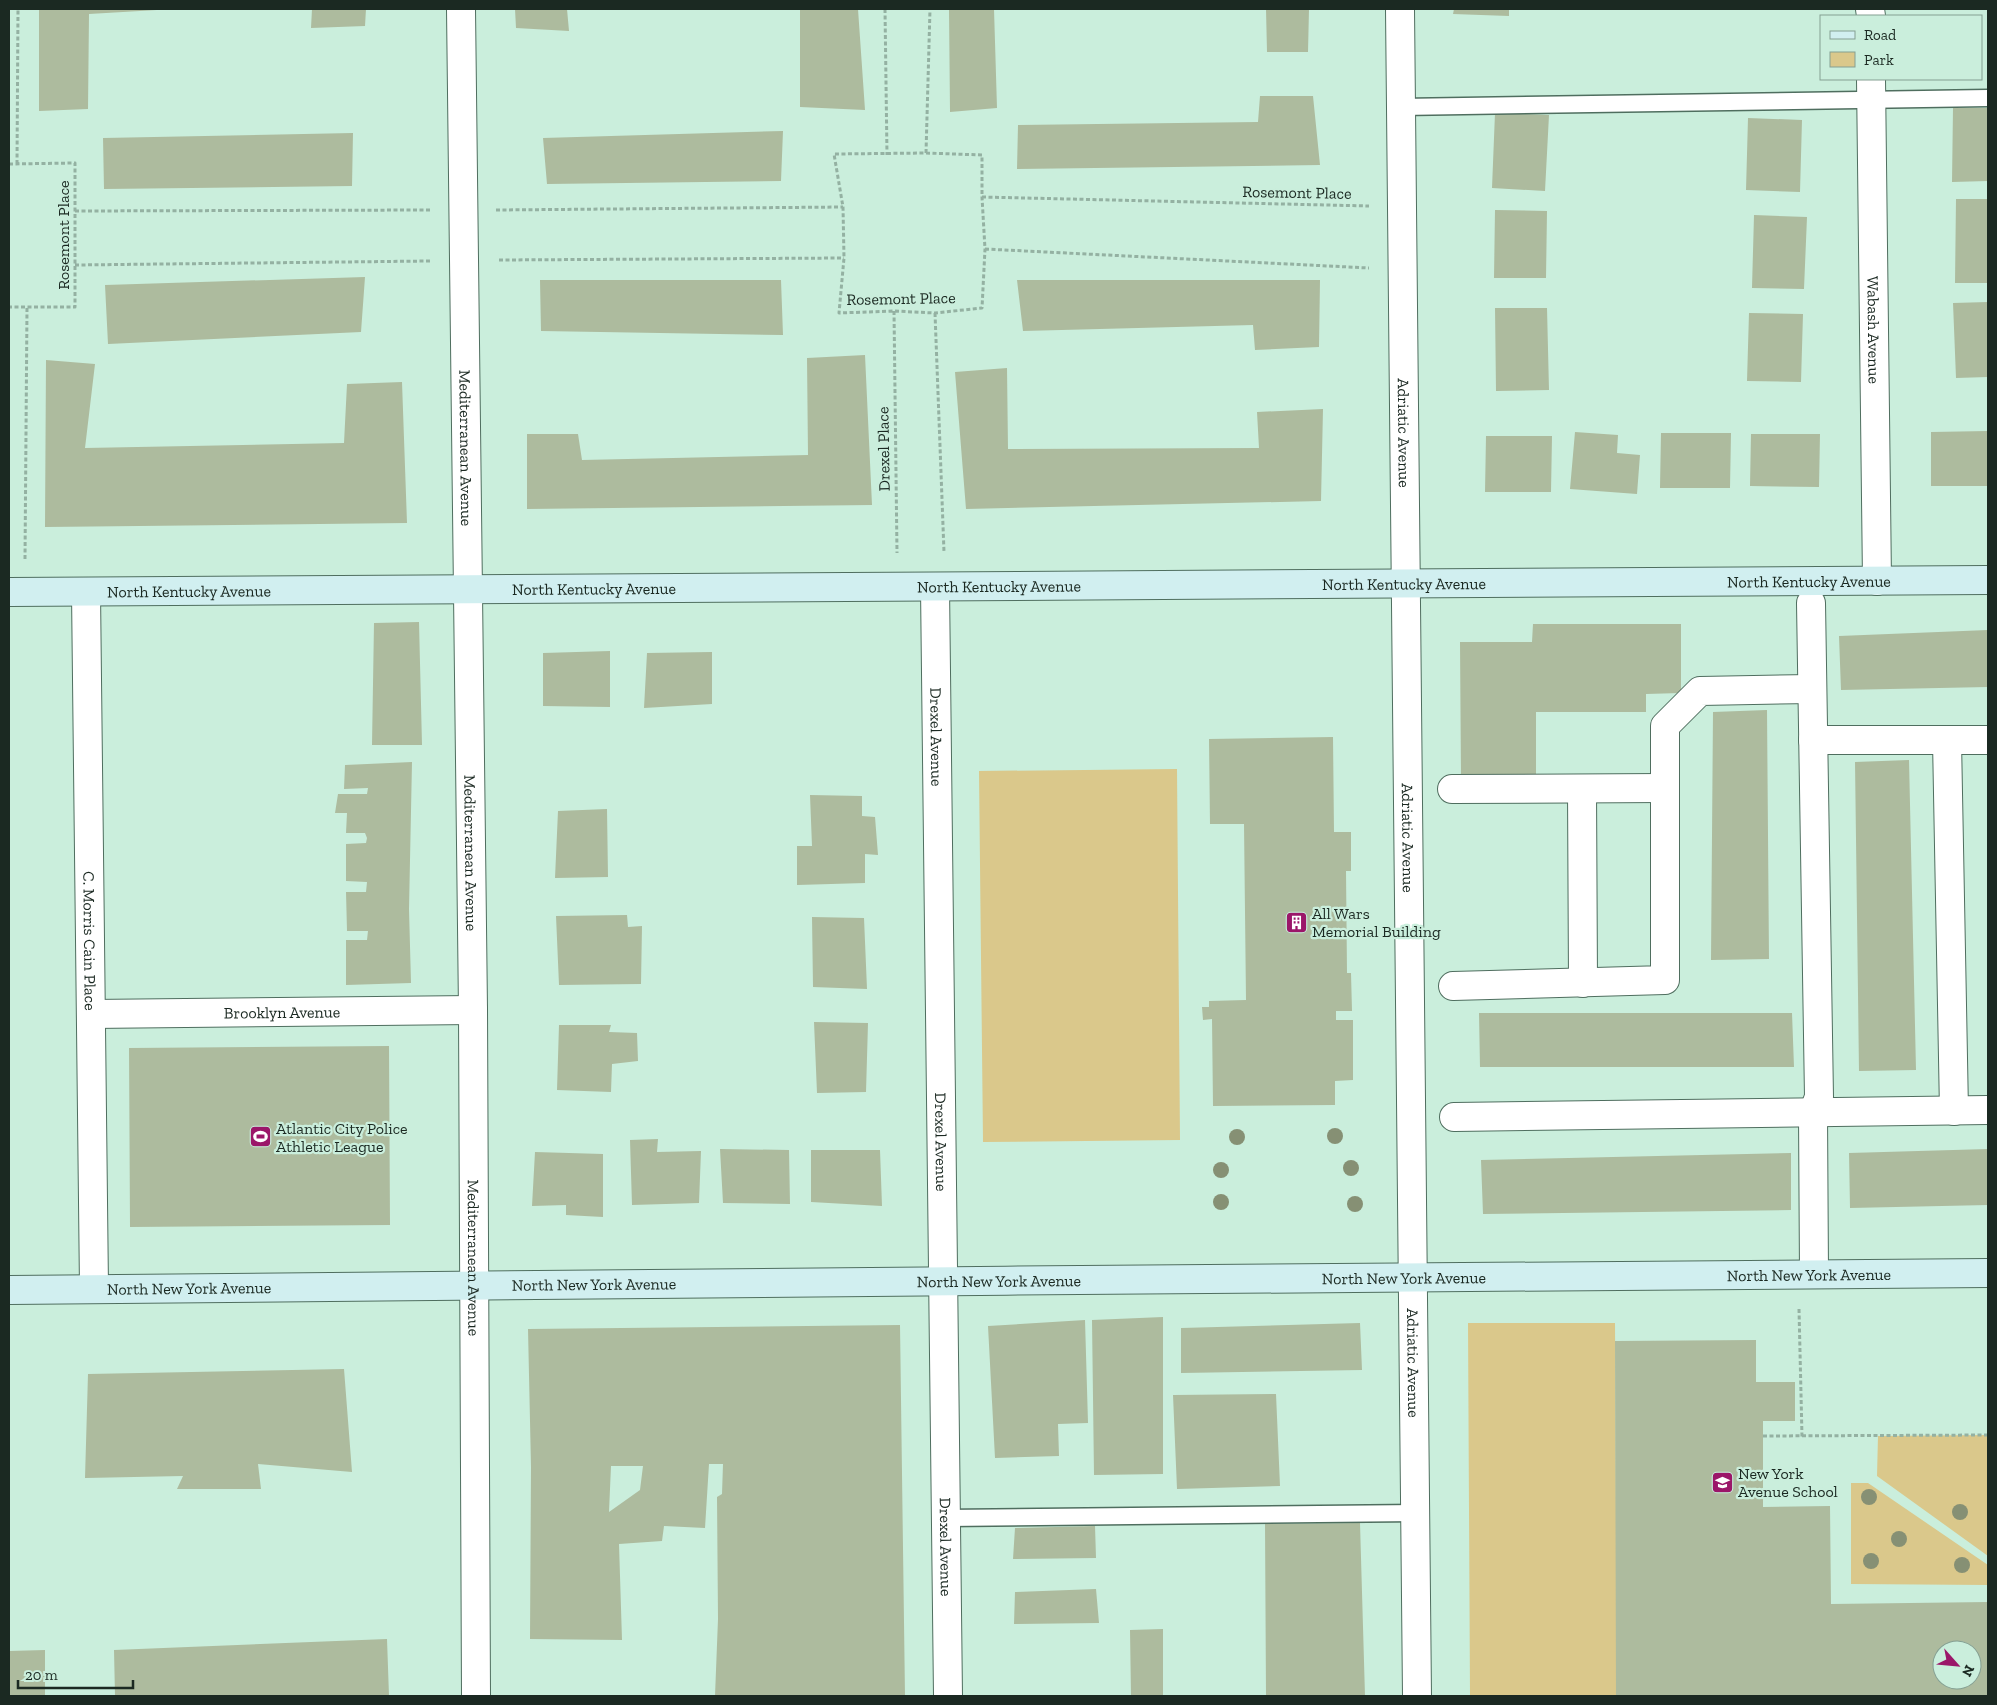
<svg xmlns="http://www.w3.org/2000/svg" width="1997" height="1705" viewBox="0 0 1997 1705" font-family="'Zilla Slab',serif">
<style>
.green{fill:#dac88b}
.building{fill:#adbb9e;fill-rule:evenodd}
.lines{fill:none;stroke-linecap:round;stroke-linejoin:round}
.lane-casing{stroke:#4f6e5f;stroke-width:19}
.street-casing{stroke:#4f6e5f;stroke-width:30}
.secondary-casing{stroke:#4f6e5f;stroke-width:30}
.path{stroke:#94b1a2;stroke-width:3;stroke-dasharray:4 2.5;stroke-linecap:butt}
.lane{stroke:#fff;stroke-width:16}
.street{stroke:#fff;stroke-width:28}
.secondary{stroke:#d1eff0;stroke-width:28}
.tree{fill:#869074}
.labels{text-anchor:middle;stroke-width:4.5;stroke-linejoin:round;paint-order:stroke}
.street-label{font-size:16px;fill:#1b2922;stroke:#caeedc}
.poi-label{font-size:16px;fill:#1b2922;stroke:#caeedc;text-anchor:start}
</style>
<rect width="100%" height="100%" fill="#caeedc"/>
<!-- green -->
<path class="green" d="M1177,769l3,371 -197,2 -4,-371z
M1468,1323h147l2,373h-147z
M1988,1435v121l-111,-80 1,-40z
M1851,1483h17l120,82v20l-137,-1z"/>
<!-- building -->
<path class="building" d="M39,9h118v1l-68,4 -1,95 -49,2z
M312,9h54l-1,17 -54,2z
M515,9h52l2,22 -53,-3z
M800,9h58l7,101 -65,-3z
M949,9h45l3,99 -47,4z
M1266,9h43l-1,43h-41z
M1454,9h55v7l-56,-2z
M1260,96h53l7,69 -303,4 1,-44 240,-3z
M1953,108h35v73l-36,1z
M1495,113l54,2 -4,76 -53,-3z
M1748,118l54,2 -2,72 -54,-2z
M783,131l-2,50 -234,3 -4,-46z
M353,133l-1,53 -248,3 -1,-51z
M1956,199h32v84h-33z
M1495,210l52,1 -1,67h-52z
M1754,215l53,2 -3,72 -52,-1z
M365,277l-4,55 -253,12 -3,-59z
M540,280h241l2,55 -242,-4z
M1017,280h303l-1,67 -64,3 -2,-25 -230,6z
M1988,302v75l-32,1 -3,-75z
M1495,308h52l2,82 -53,1z
M1749,313l54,1 -2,68 -54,-1z
M865,355l7,150 -345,4v-75h51l4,26 226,-5 -1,-97z
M46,360l49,4 -10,84 259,-5 3,-59 55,-2 5,141 -362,4z
M1007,368l1,81 251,-1 -2,-36 66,-3 -2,92 -355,8 -11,-137z
M1988,431v55h-57v-54z
M1575,432l43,3 -1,18 23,2 -3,39 -67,-5z
M1661,433h70l-1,55h-70z
M1751,434h69l-1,53 -69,-1z
M1486,436h66l-1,56h-66z
M419,622l3,123h-50l2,-122z
M1533,624h148v69l-35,1v18h-110v64l-75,1 -1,-135h72z
M1988,630v57l-147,3 -2,-54z
M610,651v56l-67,-1v-53z
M712,652v52l-68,4 3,-55z
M1767,710l2,249 -58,1 2,-248z
M1333,737l1,95h17v39h-5l1,102h4l1,38h-16v9h17v60l-18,1v24l-122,1 -1,-87 -9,1 -1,-13h7v-6l37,-1 -2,-176h-34l-1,-85z
M1909,760l7,310 -57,1 -4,-309z
M412,762l-3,147 2,74 -65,2v-45h21l1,-9h-21l-1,-39h20l1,-10 -21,-1v-37l20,-1 1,-5 -2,-5h-19l1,-20h-12l3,-19h29l1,-6 -24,1 1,-24z
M810,795l52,1v20l13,1 3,38 -13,-1v29l-68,2v-39h15z
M607,809l1,68 -53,1 3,-67z
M627,915l1,12 14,-1 -1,58 -82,1 -3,-69z
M812,917l52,1 3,71 -54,-2z
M1479,1013h313l2,54h-314z
M814,1022l54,1 -2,69 -49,1z
M559,1025h52l-2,7 28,1 1,28 -26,3 -1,28 -54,-2z
M389,1046l1,179 -260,2 -1,-179z
M658,1139l-1,13 44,-1 -2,52 -67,2 -2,-65z
M720,1149l69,1 1,54 -67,-1z
M1988,1149v56l-138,3 -1,-55z
M811,1150h69l2,56 -71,-4z
M535,1152l68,2v63l-37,-2v-10l-34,1z
M1791,1153v57l-308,4 -2,-54z
M1163,1317v157l-69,1 -2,-155z
M1085,1320l3,103 -30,1 1,32 -64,2 -7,-132z
M1360,1323l2,47 -181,3v-45z
M900,1325l5,371h-190l3,-77 -1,-122 5,-3 1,-30h-14l-4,64 -41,-2 -2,15 -43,3 3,96 -92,-1 1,-172 -3,-138zM611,1466h32l-3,24 -31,22z
M1756,1340v42h39v39h-32v86l67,-1 1,98 157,-2v94h-372l-1,-355zM1942,1650h30v30h-30z
M344,1369l8,103 -94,-8 3,25h-84l6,-13 -98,2 3,-104z
M1276,1394l4,92 -103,3 -4,-94z
M1360,1523l5,173h-99l-1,-172z
M1095,1526l1,32 -83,1 2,-31z
M1096,1589l3,34 -85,1 1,-32z
M1163,1629v67h-32l-1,-66z
M387,1639l2,57h-274l-1,-46z
M45,1650v46h-36v-45z"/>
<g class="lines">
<defs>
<path id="lane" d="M1401,107l587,-9
M946,1518l471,-5"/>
<g id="street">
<path id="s1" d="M461,9l12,1001 3,686"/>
<path id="s2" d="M1400,9l17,1687"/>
<path d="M1870,9l1,7"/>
<path id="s3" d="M1871,79l6,502"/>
<path id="s4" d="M935,587l13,1109"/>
<path id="s5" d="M86,592l8,696"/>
<path d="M1811,603l8,494 -6,16 1,161"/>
<path d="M1813,740h175"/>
<path d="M1947,740l7,371"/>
<path d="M1452,789l213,-1"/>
<path d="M1582,789l1,194"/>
<path d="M1453,986l212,-6v-254l35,-35 112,-2"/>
<path id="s6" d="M91,1014l382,-4"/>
<path d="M1454,1117l534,-7"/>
</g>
<g id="secondary">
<path id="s7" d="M9,592l1979,-12"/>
<path id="s8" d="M9,1290c660,-8 1319,-11 1979,-17"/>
</g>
</defs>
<!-- lane casing -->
<use href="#lane" class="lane-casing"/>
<!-- street casing -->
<use href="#street" class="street-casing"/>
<!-- secondary casing -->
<use href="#secondary" class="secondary-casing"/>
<!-- path -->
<path class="path" d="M885,9l2,146
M926,153l56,2v42l3,52 -3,59 -47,5 -41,-2 -55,2 5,-55 -1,-51 -9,-53z
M926,153l4,-144
M9,164l66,-1v144h-66
M17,164l1,-155
M982,197l387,9
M496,210l347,-3
M75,211l355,-1
M985,249l384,19
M499,260l345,-2
M75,265l355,-4
M894,311l3,242
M935,313l9,239
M25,559l2,-252
M1799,1309l3,128
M1763,1436l225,-1"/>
<!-- lane -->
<use href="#lane" class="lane"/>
<!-- street -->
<use href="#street" class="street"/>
<!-- secondary -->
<use href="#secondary" class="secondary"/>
</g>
<!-- trees -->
<g class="tree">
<circle cx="1335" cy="1136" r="8"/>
<circle cx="1237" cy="1137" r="8"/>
<circle cx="1351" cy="1168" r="8"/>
<circle cx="1221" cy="1170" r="8"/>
<circle cx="1221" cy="1202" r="8"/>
<circle cx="1355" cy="1204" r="8"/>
<circle cx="1869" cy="1497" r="8"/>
<circle cx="1960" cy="1512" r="8"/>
<circle cx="1899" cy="1539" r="8"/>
<circle cx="1871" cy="1561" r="8"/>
<circle cx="1962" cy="1565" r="8"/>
</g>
<!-- icons -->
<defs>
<symbol id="building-square" viewBox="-11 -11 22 22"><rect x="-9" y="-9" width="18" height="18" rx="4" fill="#9b1669" stroke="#caeedc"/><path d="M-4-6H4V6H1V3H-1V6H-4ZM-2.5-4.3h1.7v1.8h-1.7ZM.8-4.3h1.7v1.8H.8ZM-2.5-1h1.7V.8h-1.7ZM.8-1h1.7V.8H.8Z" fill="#fff"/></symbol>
<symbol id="stadium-square" viewBox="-11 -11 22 22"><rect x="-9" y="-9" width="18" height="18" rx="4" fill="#9b1669" stroke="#caeedc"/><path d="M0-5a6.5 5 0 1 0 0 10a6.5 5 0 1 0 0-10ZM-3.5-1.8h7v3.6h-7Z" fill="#fff"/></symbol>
<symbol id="school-square" viewBox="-11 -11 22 22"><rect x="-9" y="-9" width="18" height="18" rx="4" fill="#9b1669" stroke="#caeedc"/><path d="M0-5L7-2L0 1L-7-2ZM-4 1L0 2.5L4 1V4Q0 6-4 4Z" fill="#fff"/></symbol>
</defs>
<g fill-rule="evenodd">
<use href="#building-square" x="1284" y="910" width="25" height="25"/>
<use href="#stadium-square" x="248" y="1124" width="25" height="25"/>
<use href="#school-square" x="1710" y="1470" width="25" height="25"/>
</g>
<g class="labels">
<!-- street labels -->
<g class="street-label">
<text transform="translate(1297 192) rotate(1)" y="6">Rosemont Place</text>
<text transform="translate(63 235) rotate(-90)" y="6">Rosemont Place</text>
<text transform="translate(901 298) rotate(-1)" y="6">Rosemont Place</text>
<text dy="6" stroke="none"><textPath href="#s3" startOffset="251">Wabash Avenue</textPath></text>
<text dy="6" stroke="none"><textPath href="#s2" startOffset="424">Adriatic Avenue</textPath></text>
<text dy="6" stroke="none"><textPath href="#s1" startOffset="439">Mediterranean Avenue</textPath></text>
<text transform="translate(883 449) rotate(-91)" y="6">Drexel Place</text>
<text dy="6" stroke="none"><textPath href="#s7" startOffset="1800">North Kentucky Avenue</textPath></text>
<text dy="6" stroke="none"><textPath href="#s7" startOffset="1395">North Kentucky Avenue</textPath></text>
<text dy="6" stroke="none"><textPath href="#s7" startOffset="990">North Kentucky Avenue</textPath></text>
<text dy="6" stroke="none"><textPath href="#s7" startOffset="585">North Kentucky Avenue</textPath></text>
<text dy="6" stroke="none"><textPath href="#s7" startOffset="180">North Kentucky Avenue</textPath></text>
<text dy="6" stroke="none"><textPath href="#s4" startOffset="150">Drexel Avenue</textPath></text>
<text dy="6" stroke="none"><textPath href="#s2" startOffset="829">Adriatic Avenue</textPath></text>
<text dy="6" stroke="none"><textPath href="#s1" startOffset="844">Mediterranean Avenue</textPath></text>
<text dy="6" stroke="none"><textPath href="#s5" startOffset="349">C. Morris Cain Place</textPath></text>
<text dy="6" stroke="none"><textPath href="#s6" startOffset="191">Brooklyn Avenue</textPath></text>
<text dy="6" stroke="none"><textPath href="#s4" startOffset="555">Drexel Avenue</textPath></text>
<text dy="6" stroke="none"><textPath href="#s1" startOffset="1249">Mediterranean Avenue</textPath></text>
<text dy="6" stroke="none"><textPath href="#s8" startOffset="1800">North New York Avenue</textPath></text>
<text dy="6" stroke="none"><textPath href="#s8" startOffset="1395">North New York Avenue</textPath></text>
<text dy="6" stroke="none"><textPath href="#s8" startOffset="990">North New York Avenue</textPath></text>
<text dy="6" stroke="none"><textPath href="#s8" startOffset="585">North New York Avenue</textPath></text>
<text dy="6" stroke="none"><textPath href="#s8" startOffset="180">North New York Avenue</textPath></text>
<text dy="6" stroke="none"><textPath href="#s2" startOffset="1354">Adriatic Avenue</textPath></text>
<text dy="6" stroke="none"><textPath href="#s4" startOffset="960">Drexel Avenue</textPath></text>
</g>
<!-- poi labels -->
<g class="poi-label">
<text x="1312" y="919">All Wars<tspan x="1312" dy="18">Memorial Building</tspan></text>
<text x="276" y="1134">Atlantic City Police<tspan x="276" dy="18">Athletic League</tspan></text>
<text x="1738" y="1479">New York<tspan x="1738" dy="18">Avenue School</tspan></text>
</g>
</g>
<!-- border -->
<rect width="1997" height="1705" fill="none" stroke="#1b2922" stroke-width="20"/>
<!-- legend -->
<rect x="1820" y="15" width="162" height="65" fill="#caeedc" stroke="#849f92"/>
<rect x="1830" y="31" width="25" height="8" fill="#d1eff0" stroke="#849f92"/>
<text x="1864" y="40" font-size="15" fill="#1b2922">Road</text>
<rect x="1830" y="52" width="25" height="15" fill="#dac88b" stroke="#849f92"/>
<text x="1864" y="65" font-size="15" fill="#1b2922">Park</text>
<!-- north arrow -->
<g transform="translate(1957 1665) rotate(117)"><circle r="24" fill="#caeedc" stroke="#849f92"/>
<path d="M0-4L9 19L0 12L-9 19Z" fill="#9b1669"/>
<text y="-8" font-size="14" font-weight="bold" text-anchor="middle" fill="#1b2922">N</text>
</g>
<!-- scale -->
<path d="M18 1680v8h115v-8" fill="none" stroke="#1b2922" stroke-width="2.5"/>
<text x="25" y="1680" font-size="15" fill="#1b2922" stroke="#caeedc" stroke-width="4" paint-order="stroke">20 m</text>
</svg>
